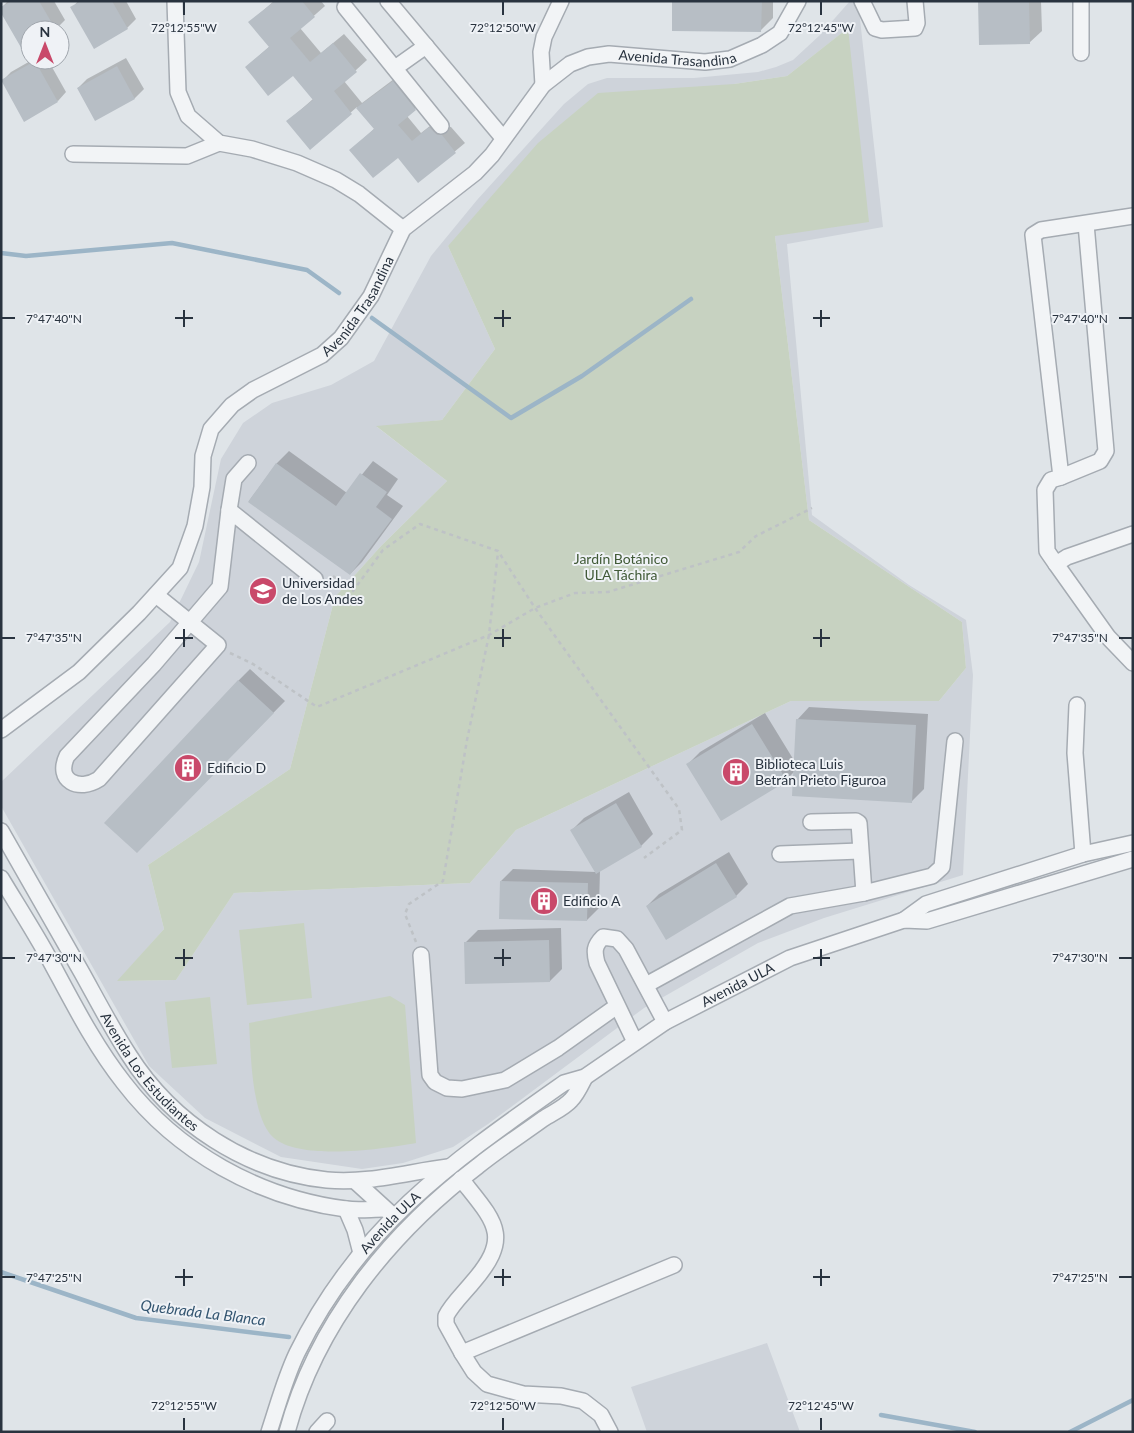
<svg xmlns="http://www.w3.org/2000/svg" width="1134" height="1433" viewBox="0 0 1134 1433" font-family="Lato,sans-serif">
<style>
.built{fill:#ced3da;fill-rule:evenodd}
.green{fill:#c7d2c1}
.shadow{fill:#0003}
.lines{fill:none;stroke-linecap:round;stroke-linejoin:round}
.stream{stroke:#9cb5c7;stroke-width:4.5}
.building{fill:#b7bec5}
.minor-casing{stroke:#a5abb2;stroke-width:18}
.path{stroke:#bec2c6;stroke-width:2.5;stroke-dasharray:4 4;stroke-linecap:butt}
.minor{stroke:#f2f4f6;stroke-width:15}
.ticks{fill:none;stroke:#29333f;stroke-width:2}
.labels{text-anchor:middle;stroke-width:4;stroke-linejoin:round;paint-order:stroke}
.street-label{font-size:14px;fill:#29333f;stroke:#eff2f6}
.park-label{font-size:14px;fill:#415a37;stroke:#eff2f6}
.poi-label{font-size:14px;fill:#29333f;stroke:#eff2f6;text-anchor:start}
.water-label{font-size:15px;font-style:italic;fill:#345671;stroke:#eff2f6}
.ticks-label{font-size:12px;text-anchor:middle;fill:#29333f;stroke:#eff2f6;stroke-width:4;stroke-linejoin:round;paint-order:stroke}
</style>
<rect width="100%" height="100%" fill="#dfe4e8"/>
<!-- built -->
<path class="built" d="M850,1h8l25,226 -96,17 25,271 97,70 57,35 7,55 -10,200 -139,43 -66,25 -114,65 -156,116 -35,23 -50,16 -41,6 -81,-12 -76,-39 -56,-52 -148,-260v-24l169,-160 29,-60 22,-103 22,-36 29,-20 59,-18 43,-24 57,-105 46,-56 87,-96 24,-20 19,-6h87l64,-6 18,-5 17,-7 27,-25zM847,29l-72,207 34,284 153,102 4,46 -27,33h-148l-275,129 -46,53 -236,10 -58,87 -58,1 46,-52 -16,-64 142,-96 45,-172 46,-51 66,-65 -70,-54 65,-7 53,-71 -47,-103 286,-162 53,-8z
M767,1343l33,89h-153l-16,-45z"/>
<!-- green -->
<path class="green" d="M848,28l21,194 -94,14 34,284 153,102 4,46 -27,33h-148l-275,129 -46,53 -236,10 -58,87 -59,1 47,-52 -16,-64 142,-96 45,-172 46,-51 66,-65 -71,-55 66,-6 53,-71 -47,-103 90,-103 60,-50 136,-9 53,-8z
M304,923l8,75 -65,7 -8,-75z
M390,996l15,9 11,138c-33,6 -115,18 -142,-5 -23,-20 -23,-86 -25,-115z
M210,997l7,67 -45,4 -7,-66z"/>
<!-- shadow -->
<path class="shadow" d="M8,1h46l11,19 -10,10h-25v14l-29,-36z
M78,1h48l10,18 -9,9 -55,-20z
M274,1h47l4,5 -25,22 21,25 23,-19 23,26 -23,21 18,22 40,-30 22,27 -17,16 14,17 18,-14 7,7 5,1 14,16 -46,38 -21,-25 -47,-6 24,-22 -18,-21 -47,41 -22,-27 25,-22 -20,-25 -47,-7 24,-21 -20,-24z
M673,1h100v17l-12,12z
M979,1h62l1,30 -13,12z
M126,58l18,31 -9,9 -40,21 -17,-31 9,-9z
M32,60h16l18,32 -8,9 -56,-20 9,-9z
M289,451l58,42 26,-32 25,18 -11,16 16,11 -41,56 -12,12 -101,-73 28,-38z
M250,669l35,32 -149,151 102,-171z
M809,707l119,7 -4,75 -12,12 -118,-29 -8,8 -98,-16 12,-12 65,-39 30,49 2,-42z
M629,792l24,42 -12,12 -41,24 -1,38 -12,12 -86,-39 12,-12 83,3 -24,-42 12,-12z
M729,852l19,32 -12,12 -89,10 12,-12z
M561,928l1,41 -12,12 -84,-39 12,-12z"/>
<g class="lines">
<!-- stream -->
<path class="stream" d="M1,253l25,3 146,-13 135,27 32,23
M372,318l139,100 71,-42 109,-77
M1,1272l135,46 153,19
M881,1415l94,17
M1070,1432l63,-32"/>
</g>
<!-- building -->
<path class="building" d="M12,1h27l17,29h-26v33l-29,-50v-6z
M81,1h31l16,28 -34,20 -24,-42z
M275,1h27l13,16 -25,21 20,24 23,-19 24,29 -23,19 18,23 -42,36 -24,-29 27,-21 -20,-24 -25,20 -23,-29 24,-20 -21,-25z
M672,1h90l-1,31 -89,-1z
M978,1h51l1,43 -51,1z
M35,61l23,41 -34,20 -23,-42z
M117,66l18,33 -40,22 -18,-33z
M393,81l23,29 -18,15 14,16 17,-14 8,8h5l14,18 -38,30 -20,-25 -25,20 -24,-28 25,-21 -18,-21z
M276,463l60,43 24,-33 27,19 -11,15 16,12 -42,56 -102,-73z
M238,680l36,33 -137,140 -33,-30z
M796,719l120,6 -4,78 -120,-7z
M752,724l35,57 -66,40 -35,-57z
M616,803l26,44 -46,27 -26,-44z
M716,863l21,34 -71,43 -20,-34z
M500,881l88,2 -1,38 -88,-2z
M549,940l1,42 -85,2 -1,-42z"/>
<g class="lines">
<defs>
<g id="minor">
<path d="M175,1l3,91 10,24 31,27 33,6 45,14 39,17 23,14 44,35"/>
<path d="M388,1l115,137"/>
<path d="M862,1l13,27 7,2 33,-2 2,-5 -2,-22"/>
<path d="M1081,1v52"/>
<path d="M345,7l96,119"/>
<path d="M395,68l31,-22"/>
<path d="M543,85l-2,-33 3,-15 17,-36"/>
<path d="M73,154l114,2 32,-13"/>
<path d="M1061,477l39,-16 6,-10 -20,-227"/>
<path d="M229,510l5,-31 14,-16"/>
<path d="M1133,534l-66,23 -11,7 52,73 25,26"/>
<path d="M1056,564l-9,-13 -2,-61 6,-10 10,-3 -28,-242 8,-5 92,-14"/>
<path d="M156,595l62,50 -119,134c-20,13 -44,2 -32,-23l87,-92 66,-77 9,-77 86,69"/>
<path d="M1077,705l-2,48 8,101"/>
<path id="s1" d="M1,730l78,-58 60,-59 41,-45 15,-42 7,-39 1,-31 8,-27 21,-24 21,-15 69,-35 19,-17 30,-42 32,-67 72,-56 17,-18 51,-70 27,-21 18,-7 21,-3 96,8 25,-3 32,-14 18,-12 18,-32"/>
<path d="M811,822l45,-1 3,2 5,70"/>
<path id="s2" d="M1,831c27,47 54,94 81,142 15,27 30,56 47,82 43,68 118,117 198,125 40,4 81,-8 121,-13"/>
<path d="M780,854l80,-3"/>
<path d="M1,878c15,25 31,50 45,75 24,44 47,91 78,130 53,69 135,115 222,126 12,2 25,0 38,0"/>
<path d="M904,920l22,-16 157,-50 50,-11"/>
<path d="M421,955l9,120 5,7 12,6 15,1 43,-9 53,-32 59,-42"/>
<path d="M646,985l144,-79 74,-13 68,-17 10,-9 13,-126"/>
<path d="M635,1042l-38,-79c-3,-12 -3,-17 6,-26l14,2 9,10 39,73"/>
<path d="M461,1179c34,43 52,57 11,104 -9,11 -20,21 -26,33v8l16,29 12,19 13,12 36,10 38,2 22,5 18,14 9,17"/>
<path d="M355,1181l34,31"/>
<path d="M346,1209l9,21 6,23"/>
<path d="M462,1353l212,-88"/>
<path id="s3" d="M269,1432c9,-27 16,-54 28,-79 62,-127 155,-191 267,-270l21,-6 80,-55 125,-64 114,-38 23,1 206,-62"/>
<path d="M287,1432c29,-108 103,-199 191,-266 21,-17 43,-31 65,-47 9,-6 21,-11 28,-19 6,-6 10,-15 14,-23"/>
<path d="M317,1432l10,-11"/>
</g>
</defs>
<!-- minor casing -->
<use href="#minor" class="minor-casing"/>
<!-- path -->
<path class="path" d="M333,576l20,15 30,-41 37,-26 78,27 37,57 144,201 3,21 -38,28
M230,653l23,11 64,43 172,-72 46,-27 40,-15 33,-1 131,-40 17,-16 56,-28
M416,942l-11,-28 4,-10 34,-23 24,-141 22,-105 9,-83"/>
<!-- minor -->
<use href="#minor" class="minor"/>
</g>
<!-- ticks -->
<path class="ticks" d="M184,2v13M503,2v13M821,2v13M184,310v17M503,310v17M821,310v17M2,318h13M175,318h18M494,318h17M813,318h17M1119,318h13M184,629v18M503,629v18M821,629v18M2,638h13M175,638h18M494,638h17M813,638h17M1119,638h13M184,949v17M503,949v17M821,949v17M2,958h13M175,958h18M494,958h17M813,958h17M1119,958h13M184,1269v17M503,1269v17M821,1269v17M2,1277h13M175,1277h18M494,1277h17M813,1277h17M1119,1277h13M184,1418v12M503,1418v12M821,1418v12"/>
<!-- icons -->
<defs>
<symbol id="university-disc" viewBox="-11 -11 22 22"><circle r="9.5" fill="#c9496a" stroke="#eff2f6"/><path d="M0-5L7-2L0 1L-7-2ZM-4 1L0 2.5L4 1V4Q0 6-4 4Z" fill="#fff"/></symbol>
<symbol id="building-disc" viewBox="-11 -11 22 22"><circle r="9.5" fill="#c9496a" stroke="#eff2f6"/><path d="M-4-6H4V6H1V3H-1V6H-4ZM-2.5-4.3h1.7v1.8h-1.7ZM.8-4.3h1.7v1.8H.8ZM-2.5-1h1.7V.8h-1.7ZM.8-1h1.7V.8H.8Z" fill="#fff"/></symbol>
</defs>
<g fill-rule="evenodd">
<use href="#university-disc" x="247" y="575" width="32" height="32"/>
<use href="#building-disc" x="172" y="752" width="32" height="32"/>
<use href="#building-disc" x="720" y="756" width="32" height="32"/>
<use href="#building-disc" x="528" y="885" width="32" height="32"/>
</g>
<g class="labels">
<!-- street labels -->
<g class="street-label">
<text dy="5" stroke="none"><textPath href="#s1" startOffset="1018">Avenida Trasandina</textPath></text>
<text dy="5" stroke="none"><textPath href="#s1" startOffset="582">Avenida Trasandina</textPath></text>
<text dy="5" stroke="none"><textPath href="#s3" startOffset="669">Avenida ULA</textPath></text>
<text dy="5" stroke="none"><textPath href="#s2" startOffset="284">Avenida Los Estudiantes</textPath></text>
<text dy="5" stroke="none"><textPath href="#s3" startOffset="245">Avenida ULA</textPath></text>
</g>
<!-- park labels -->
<g class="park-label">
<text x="621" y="564">Jardín Botánico<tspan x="621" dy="16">ULA Táchira</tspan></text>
</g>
<!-- poi labels -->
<g class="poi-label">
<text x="282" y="588">Universidad<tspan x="282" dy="16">de Los Andes</tspan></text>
<text x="755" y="769">Biblioteca Luis<tspan x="755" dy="16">Betrán Prieto Figuroa</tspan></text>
<text x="207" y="773">Edificio D</text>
<text x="563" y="906">Edificio A</text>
</g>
<!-- water labels -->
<g class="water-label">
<text transform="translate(203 1313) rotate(7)" y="5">Quebrada La Blanca</text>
</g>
</g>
<g class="ticks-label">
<text x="184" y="32">72°12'55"W</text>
<text x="503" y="32">72°12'50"W</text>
<text x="821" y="32">72°12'45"W</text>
<text x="54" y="323">7°47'40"N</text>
<text x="1080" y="323">7°47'40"N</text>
<text x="54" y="642">7°47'35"N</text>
<text x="1080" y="642">7°47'35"N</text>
<text x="54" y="962">7°47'30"N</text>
<text x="1080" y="962">7°47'30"N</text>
<text x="54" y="1282">7°47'25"N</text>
<text x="1080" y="1282">7°47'25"N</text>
<text x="184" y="1410">72°12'55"W</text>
<text x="503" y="1410">72°12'50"W</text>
<text x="821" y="1410">72°12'45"W</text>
</g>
<!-- border -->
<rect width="1134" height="1433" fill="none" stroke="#29333f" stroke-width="5"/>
<!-- north arrow -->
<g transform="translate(45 45)"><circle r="24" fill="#eff2f6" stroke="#a0a6ad"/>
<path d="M0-4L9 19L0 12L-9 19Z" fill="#c9496a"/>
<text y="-8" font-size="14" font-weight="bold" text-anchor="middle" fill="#29333f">N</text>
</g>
</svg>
